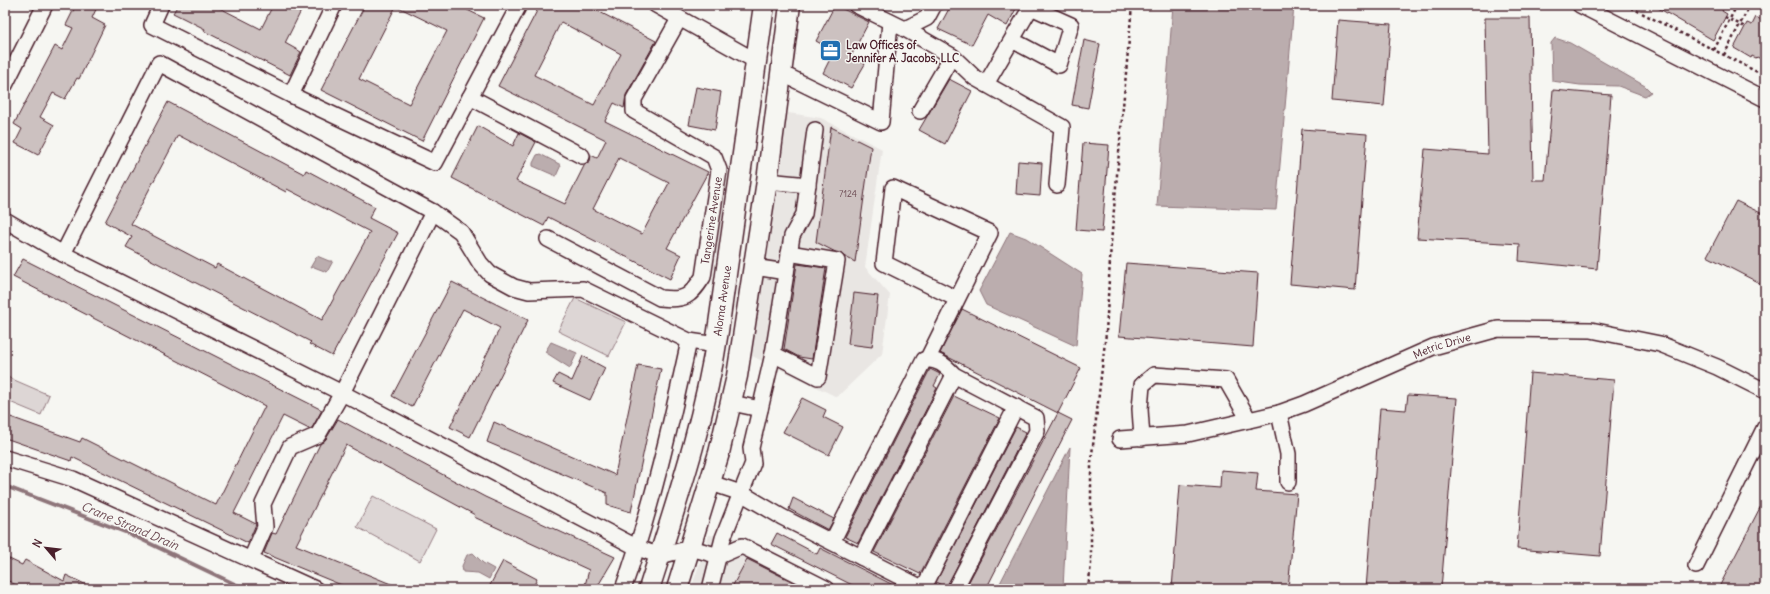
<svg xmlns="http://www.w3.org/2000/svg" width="1770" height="594" viewBox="0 0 1770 594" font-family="Delius,sans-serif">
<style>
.built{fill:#e9e6e3}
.green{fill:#ddd6d5;stroke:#947a80}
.water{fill:#bbadae;stroke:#8e747a}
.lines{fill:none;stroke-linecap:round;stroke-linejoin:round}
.stream{stroke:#8e747a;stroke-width:4}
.building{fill:#ccc1c0;stroke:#4a1f2b;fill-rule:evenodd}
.minor-casing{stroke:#4a1f2b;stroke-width:18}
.major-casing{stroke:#4a1f2b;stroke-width:23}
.path{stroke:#4a1f2b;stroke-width:2.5;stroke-dasharray:3 3;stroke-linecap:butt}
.minor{stroke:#f6f6f2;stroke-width:15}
.major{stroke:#f6f6f2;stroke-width:20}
.labels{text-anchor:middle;stroke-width:3;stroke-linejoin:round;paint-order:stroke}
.number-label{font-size:9px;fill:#6a4850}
.poi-label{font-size:11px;font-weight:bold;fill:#4a1f2b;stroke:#f6f6f2;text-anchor:start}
.street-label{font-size:11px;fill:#4a1f2b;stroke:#f6f6f2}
.water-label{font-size:12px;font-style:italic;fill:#6c4a52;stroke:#f6f6f2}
</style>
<rect width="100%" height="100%" fill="#f6f6f2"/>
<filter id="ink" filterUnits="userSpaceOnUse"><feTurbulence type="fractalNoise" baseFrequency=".025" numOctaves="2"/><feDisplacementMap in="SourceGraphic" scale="8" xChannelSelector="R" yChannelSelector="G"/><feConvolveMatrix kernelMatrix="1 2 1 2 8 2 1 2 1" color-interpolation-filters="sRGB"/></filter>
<g filter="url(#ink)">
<!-- built -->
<path class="built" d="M782,112l39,6 61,31 -17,118 25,28 -8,59 -45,43 -89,-43z
M709,535l27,3 104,51h-149z"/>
<!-- green -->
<path class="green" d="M575,298l51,24 -17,34 -51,-25z
M5,376l44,19 -8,20 -36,-15z
M373,496l63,33 -16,32 -63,-34z"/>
<!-- water -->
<path class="water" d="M1173,5h121l-18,205 -119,-4z
M1555,38l15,5 75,43 6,6 -6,4 -27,-10 -38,-1 -28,-4 -1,-38z
M540,154l21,11 -5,11 -23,-10v-3l4,-8z
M1010,232l16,6 56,36 -6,72 -90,-41 -7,-14z
M317,256l12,5h4l-6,11 -13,-5 -4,1z
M551,342l26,11 -7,15 -25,-16z
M1070,447l-7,142h-66z
M473,553l10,10 11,6 -5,10 -11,-6 -15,-1 -1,-6 5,-11z"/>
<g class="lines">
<!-- stream -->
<path class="stream" d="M5,486l125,48 115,55"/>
</g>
<!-- building -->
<path class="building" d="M76,5h22l-6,13 13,7 -26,54 -2,-1 -12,21 -12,-6 -13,24 14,8 -16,30 -23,-12 7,-14 -8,-5 41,-78 7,4 11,-22 -7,-3z
M178,5h36l47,24 12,-24h31l-19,38 16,9 -11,23 -86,-44 1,-2 -32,-16z
M365,5h92l27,13 -62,123 -101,-51zM396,6l51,25 -38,73 -50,-25z
M540,5h46l70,36 -30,54 -2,13 -10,-5 -9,18 103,51 -41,76 14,7 -11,24 -122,-62 -4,9 -92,-48 26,-52 35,20 6,-13 17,9 -20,39 49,23 20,-40 5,-3 1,-6 6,3 9,-18 -108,-54zM561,22l60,32 -27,51 -60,-30zM619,158l50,25 -27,51 -49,-25z
M835,5l34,17 -18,34 14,8 -14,24 -28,-15 11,-22 -18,-10z
M951,5h67l-11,21 -19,-11 -16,30 -34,-16z
M1653,5h72l-3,6 5,3 -14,26z
M1756,17l9,5v39l-8,-4 -1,1 -4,-2 -1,2 -17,-10 13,-25 5,2z
M1485,18h45l3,162h12l8,-90 58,5 -14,174 -78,-8 1,-17 -103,-6 8,-89 63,5z
M1338,20l53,4 -7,82 -52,-5z
M1084,40l16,4 -12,64 -16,-3z
M949,79l23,12 -27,53 -26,-14z
M696,87l25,5 -6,38 -26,-5z
M168,102l136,72 2,-4 69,37 -6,11 29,15 -66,123 -23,-12 2,-2 -185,-95 6,-10 -27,-15zM178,135l108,57 1,-3 83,43 -48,88 -105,-56 -2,4 -84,-44z
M831,127l40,20 -16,115 -39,-20z
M1302,129l65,5 -12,156 -65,-6z
M1083,143l26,2 -7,87 -26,-2z
M1018,161l24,2 -2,33 -24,-2z
M1736,201l29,14v71l-58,-30z
M23,259l299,151 -10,18 -3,1 -26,-13 -49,97 22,11 -8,19 -176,-86 -1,4 -66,-23v-23l75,27 2,-4 134,67 49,-99 -252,-129z
M1126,263l132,10 -5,74 -134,-11z
M797,264l29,4 -14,91 -13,-2 -15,-8z
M452,282l76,38 -58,117 -20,-10 50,-99 -37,-19 -51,98 -20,-11z
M854,293l24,3 -6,51 -24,-3z
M962,309l119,59 -23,45 -118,-60z
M583,356l22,12 -15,32 -37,-17 5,-9 14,7z
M638,365l23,4 -30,143 -24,-7v-12l-120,-51 7,-20 121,53z
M930,369l10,5 -6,12 3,2 -79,155 -13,-6z
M1530,373l84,7 -14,176 -83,-7z
M1408,395l49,3 -16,191h-75l14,-181 26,2z
M954,396l46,22 -80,156 -46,-22z
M802,398l24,12 -3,7 20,10 -14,28 -46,-23z
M1058,413l14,7 -86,169h-21z
M338,419l147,78 130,60 -19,32h-12l5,-19 -115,-53 1,-2 -129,-70 -50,100 107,44h-52l-87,-36 8,-20 4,1 44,-90 6,-5z
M1016,427l10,5 -80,156 -10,-6z
M1221,470l37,3 -2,18 41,3 -9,95h-116l8,-104 40,3z
M793,498l41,21 -6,11 -39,-21z
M1765,498v91h-47z
M777,533l40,21 3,-6 81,41h-41l-89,-45z
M5,557l17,8 3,-5 39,21 2,-6 29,14h-72l-18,-10z
M747,559l60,30h-76z
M503,561l34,18 -5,10h-44z"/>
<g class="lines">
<defs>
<g id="minor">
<path d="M161,5l-9,20 139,70 144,68 84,-158"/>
<path d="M656,5l100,56"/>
<path d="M856,5l49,24 22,-11 7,-13"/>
<path d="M1580,5l185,94"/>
<path d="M905,29l47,27 -32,55"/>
<path d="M952,56l23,22 87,49 -5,58"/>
<path d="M781,73l100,49 9,-100"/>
<path d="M986,84l45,-77 40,18 -12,40 -47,-25"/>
<path d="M5,85l40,-80"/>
<path d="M291,95l43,-90"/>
<path d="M470,97l112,59"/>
<path d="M767,181l41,4"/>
<path d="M5,220l58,34 279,139 296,155 22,8 31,-8 28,8 23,-10 85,43"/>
<path id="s1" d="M548,239l112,59c25,3 30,-1 43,-21l16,-107 -5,-13 -80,-46v-12l45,-80"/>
<path d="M63,254l96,-191 274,149 28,20 19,31 10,11 24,13 15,4 54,-2 106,52 27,4"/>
<path d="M754,267l32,5"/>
<path d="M773,354l45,23 19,-116 -48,-8"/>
<path d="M927,360c21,-43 42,-85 63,-127l-97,-45 -9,75 73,36"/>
<path d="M732,403l28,6"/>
<path d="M1279,413l9,41v28"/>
<path d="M1142,438l-2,-29 2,-24 12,-10 72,5 23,40"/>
<path id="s2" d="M1120,439l68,-5 91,-21 25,-9 129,-57 65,-18 93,1 69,14 57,23 48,24"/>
<path d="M5,458l68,21 242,110"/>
<path d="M711,483l30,10 41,24 142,72"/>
<path d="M832,542l92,-182c13,-2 22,6 30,15l82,43 1,13 -82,158"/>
<path d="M861,557l93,-182"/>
<path d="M251,559l14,-32 -2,-23 27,-57 28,-12 24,-42 91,-181"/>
<path d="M1696,566l69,-139"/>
<path d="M623,589c29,-81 48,-165 66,-248"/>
<path d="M710,589l13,-51 30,-75 -2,-15 22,-94 19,-118 12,-22 11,-84"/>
<path d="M923,589l93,-182"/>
</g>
<g id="major">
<path id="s3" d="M649,589c27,-85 56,-169 69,-258l46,-326"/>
<path d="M677,589l42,-136 18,-77 30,-195 23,-176"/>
</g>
</defs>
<!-- minor casing -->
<use href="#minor" class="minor-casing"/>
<!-- major casing -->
<use href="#major" class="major-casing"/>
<!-- path -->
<path class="path" d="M1626,5l139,71
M1725,17l20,10
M1714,50l23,-45
M1724,55l26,-50
M1088,589l3,-25v-101l15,-130 5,-90 21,-238"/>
<!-- minor -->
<use href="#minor" class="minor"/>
<!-- major -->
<use href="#major" class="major"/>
</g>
</g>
<!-- icons -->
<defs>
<symbol id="office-square" viewBox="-11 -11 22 22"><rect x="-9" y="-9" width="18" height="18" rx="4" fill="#1f6fb2" stroke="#f6f6f2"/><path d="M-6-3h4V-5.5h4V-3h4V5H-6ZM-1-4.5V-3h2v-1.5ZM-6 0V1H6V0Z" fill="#fff"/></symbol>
</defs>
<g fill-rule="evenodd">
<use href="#office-square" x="818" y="38" width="25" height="25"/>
</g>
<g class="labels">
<!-- number labels -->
<g class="number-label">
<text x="848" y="197">7124</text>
</g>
<!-- poi labels -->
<g class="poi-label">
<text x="846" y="49">Law Offices of<tspan x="846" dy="13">Jennifer A. Jacobs, LLC</tspan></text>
</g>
<!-- street labels -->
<g class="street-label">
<text dy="4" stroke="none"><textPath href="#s1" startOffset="236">Tangerine Avenue</textPath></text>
<text dy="4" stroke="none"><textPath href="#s3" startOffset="298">Aloma Avenue</textPath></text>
<text dy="4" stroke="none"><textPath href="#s2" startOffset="338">Metric Drive</textPath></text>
</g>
<!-- water labels -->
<g class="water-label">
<text transform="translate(130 526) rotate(23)" y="4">Crane Strand Drain</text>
</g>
</g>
<!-- margin -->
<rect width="1770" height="594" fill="none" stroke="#f6f6f2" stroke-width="20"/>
<rect x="10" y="10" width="1750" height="574" fill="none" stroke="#4a1f2b" stroke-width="1.5" filter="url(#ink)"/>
<!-- north arrow -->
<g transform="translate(46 548) rotate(298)" stroke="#f6f6f2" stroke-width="3" paint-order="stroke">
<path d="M0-3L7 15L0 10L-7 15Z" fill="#4a1f2b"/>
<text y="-6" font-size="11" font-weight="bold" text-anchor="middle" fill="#4a1f2b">N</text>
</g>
</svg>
